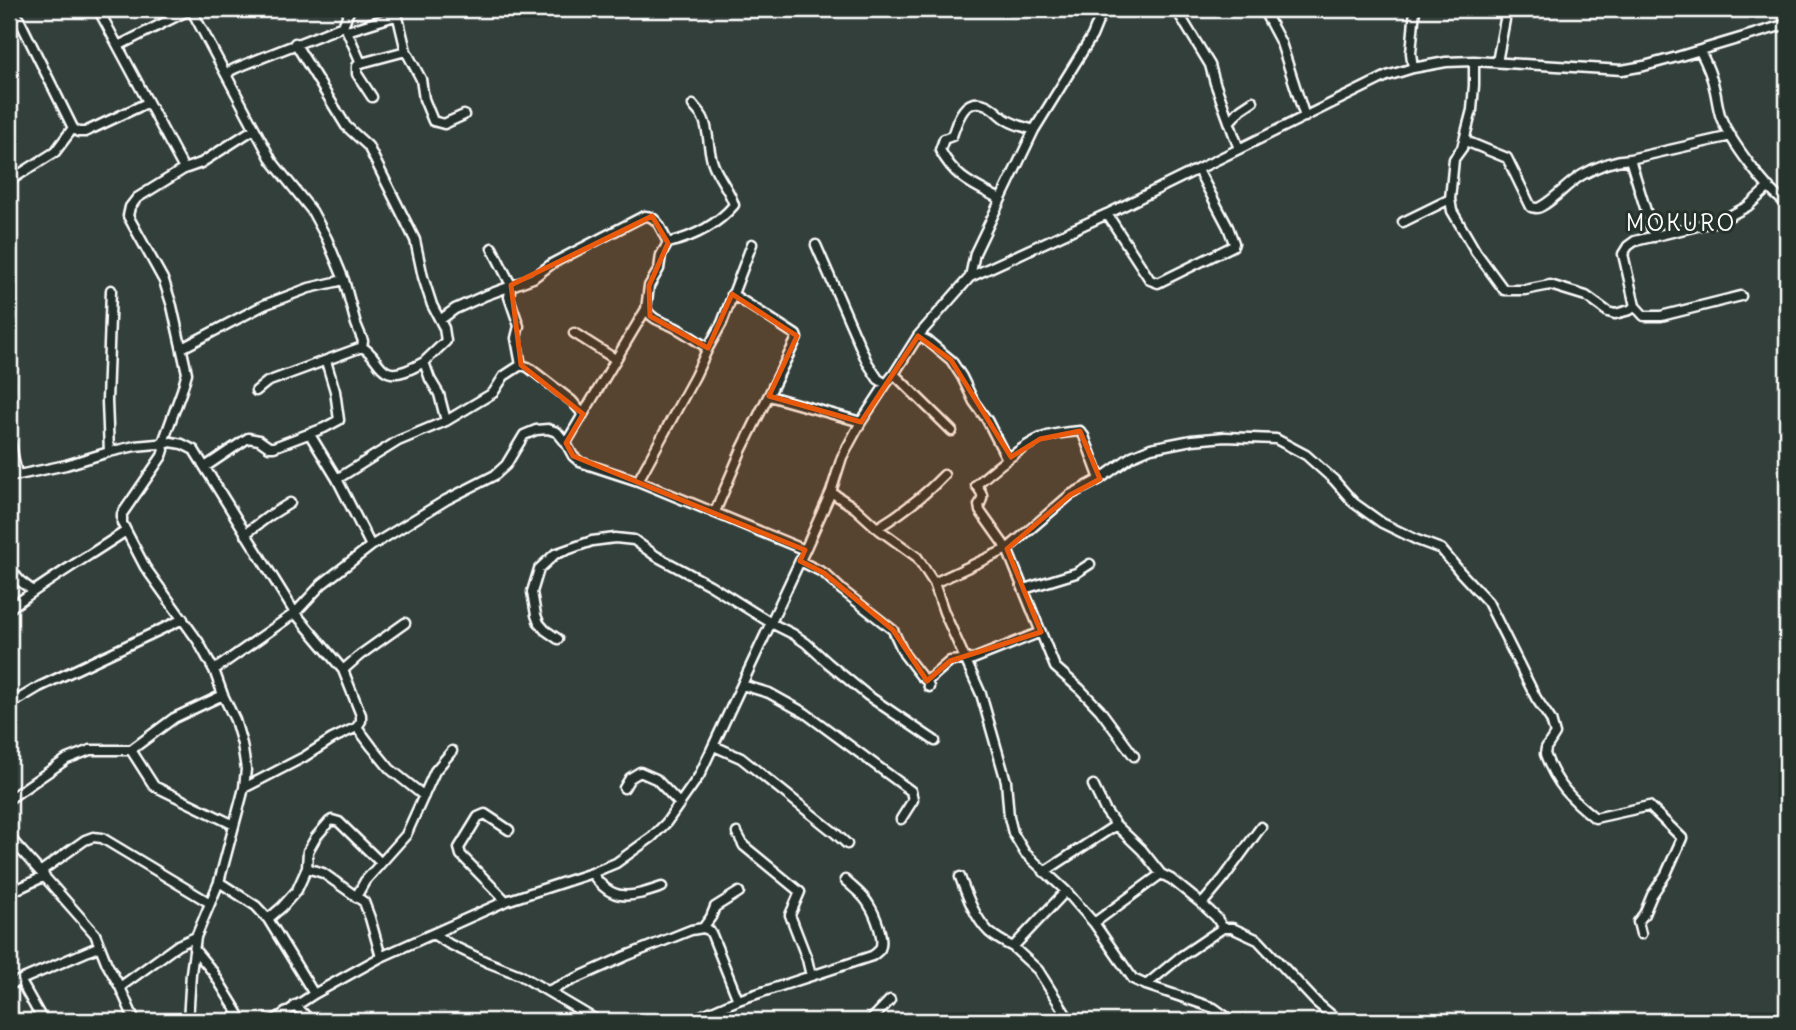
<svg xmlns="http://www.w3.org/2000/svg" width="1796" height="1030" viewBox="0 0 1796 1030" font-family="Delius,sans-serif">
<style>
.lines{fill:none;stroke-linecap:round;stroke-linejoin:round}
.street-casing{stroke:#fff;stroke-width:13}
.street{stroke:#26332d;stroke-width:8}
.marked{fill:#e8590c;fill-opacity:0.2;stroke:#e8590c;stroke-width:5;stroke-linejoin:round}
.labels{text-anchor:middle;stroke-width:6;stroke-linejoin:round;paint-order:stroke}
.quarter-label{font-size:23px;letter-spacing:2px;fill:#fff;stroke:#26332d}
</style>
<rect width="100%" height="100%" fill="#333f3a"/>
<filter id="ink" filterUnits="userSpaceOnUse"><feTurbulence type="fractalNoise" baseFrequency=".0143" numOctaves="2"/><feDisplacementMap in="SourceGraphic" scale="14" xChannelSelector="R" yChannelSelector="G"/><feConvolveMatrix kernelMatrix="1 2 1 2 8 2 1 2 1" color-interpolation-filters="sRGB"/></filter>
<g filter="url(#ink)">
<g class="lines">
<defs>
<path id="street" d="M14,9l59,119 5,4h7l62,-29
M98,9l86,160
M396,9l10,42 15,28 3,20 9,22 11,3 20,-9
M1176,9l34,56 5,18 24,66
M1265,13l16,30 24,74
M343,26l7,-17
M347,31l14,32 -4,3v8l15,23
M295,43l51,83 22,20 47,94 8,37 9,28 12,23 2,13 -22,21 6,17 9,15 7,27
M118,46l73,-37 81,152 40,50 15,28 17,41 12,44 7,17 -1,6 -95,35 -11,9
M1700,51c7,13 12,25 15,40 2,9 3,19 6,27 8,20 47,76 66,85
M1474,61v24l-2,25 -10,38 -8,11 -4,40 2,12 24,41 28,38h21l25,-5 36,11 22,16 7,2 15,-4 5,-4
M1497,62l10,-53
M361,63l45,-12
M1413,68l-2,-15 4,-44
M227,76l3,-5 6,-3 107,-42 4,5 51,-16
M1230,121l11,-12 12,-8
M1465,138l3,4 39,16 24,49c6,1 6,2 11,-1 14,-8 25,-22 40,-31 14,-8 32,-15 48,-16
M9,181l46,-29 18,-24
M1000,199c-28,-15 -44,-20 -60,-49l4,-11 8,-3c5,-14 11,-39 32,-32 9,2 15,12 23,16 8,5 18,7 27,10
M1107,214l43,66 8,3 75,-37 1,-3 -6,-16 -30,-57
M1403,222l47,-23
M1654,237l-24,-78 101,-23
M816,245l51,117 11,17 8,5
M492,248l19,37 -2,12 10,29 -3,12 5,27
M970,277l5,-24 59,-123 58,-94 11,-27
M1741,296l-80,20h-17l-9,-10 -12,-52 5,-8 7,-5 87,-21 26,-14 21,-19
M646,309c7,12 16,12 28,18 11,5 22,14 34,21
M9,318l1,68 -1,40
M440,320l15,-11 29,-13 49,-18 20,-15 91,-47c14,-1 18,16 24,27
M574,333l41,26
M918,336l10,5 23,19 11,17 12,25 13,18 20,39
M362,347c13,7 14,18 24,24 10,7 29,-4 38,-9
M182,348l82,-43 45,-17 35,-8
M894,374l58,57
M769,396l92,26
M309,433l28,46 34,67
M9,435l8,40
M566,443l80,-134 3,-23 10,-17 2,-14 7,-12c25,-6 49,-18 66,-38 -4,-14 -14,-25 -20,-39 -7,-15 -4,-35 -11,-48 -2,-4 -7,-9 -10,-13
M109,452l-2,-51 4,-111
M205,467l43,-29 11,2 10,7h5l50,-19 15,-8 -4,-29 -9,-30
M9,477l57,-12 43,-13 26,-6 22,-2 5,1 9,-3 11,2 12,6 101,163 48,57 18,45v6l-4,6 -25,12 -28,18 -60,31
M337,479l61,-38 48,-20 47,-28 11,-17 17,-11 7,2 44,34 11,13
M1100,479l-16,-43 -4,-5c-13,1 -26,2 -39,7 -22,10 -47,31 -65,47 6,8 9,11 3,20l1,6 27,38 48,118 25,22 20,21 34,46
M638,481l57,-105 13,-28 14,-25 30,-79
M831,492l24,16 22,20 40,29 17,26 10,29 37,82 25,87 3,36 4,16 12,20 41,38 28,32 39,56 13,6 68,23 18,13
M715,512l26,-61 56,-113 -1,-3 -64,-41
M877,528c25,-15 47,-32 67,-53
M245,534l24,-18 21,-13
M800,561l24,12 18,17 51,40 11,24 17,22 6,5 2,6
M9,567l11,14 13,10
M934,583l73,-34 63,-54 30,-16 32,-23 19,-8 41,-8 33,-3 51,2 30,16 28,25 20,23 28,20 35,17 24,9 20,24 27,29 48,96 15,22 4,14 -9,14 -1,6c11,30 26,45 50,64l54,-12 33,32 -16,36 -14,21 -8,19 -6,8 3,12
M1024,589l52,-16 14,-9
M9,609c37,-28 78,-52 117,-78
M558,639l-13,-9 -6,-7 -3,-8 -4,-23 7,-23 16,-15 37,-13 23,-3 19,2 22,16 54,29 61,38 22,11 13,9 22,20 39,32 68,46
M214,670l81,-57 27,-29 49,-38 75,-46 49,-25 11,-10 18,-30 12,-5 12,-1 9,3 9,11 7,13 7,6 58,19 167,69
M343,670l17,-15 45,-32
M927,681l23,-20 23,-2 68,-27
M742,685l27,8 36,20 106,78 2,9 -12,19
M9,705l30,-18 144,-68
M357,727l15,20 18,22 34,27
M714,746l27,12 94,75 12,11
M131,750l23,36 80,39
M1093,785l12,25 11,15 26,25 19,24 10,5 31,25 14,13 7,11
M624,788l6,-10 10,-6 16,7 24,25
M9,799l58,-40 23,-9h41l43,-32 49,-23
M9,833l3,7 83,94 12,30 13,23 15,34
M737,833l7,13 56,46 -10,23 17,44 4,17
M307,868l16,5 41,29 6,16 11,39
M1044,872l72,-47
M592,873c20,31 40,24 70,14
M960,877c7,19 15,41 29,55 7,6 16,11 24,15l53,-56
M219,882l37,24 12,13 46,75
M9,893l34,-16 1,-8 41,-29 8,-3 9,1 108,65
M356,897l9,-16 41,-46 29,-64 17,-20
M506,901l-45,-46 -2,-7 19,-31 7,-3 24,16
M1202,904l21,-25 38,-52
M268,919l14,-12 15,-17 10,-22 1,-17 8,-14 13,-15 3,-2 7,2 42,41
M1094,923l67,-49
M703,928l6,2 3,5 26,65
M433,934l16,10 38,18 33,13 78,46
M1013,947l25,23 32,51
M194,949l19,23 30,49
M20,980l23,41
M9,985l91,-39
M1146,985l34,-28 43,-29h9l26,12 58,62 19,16
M120,987l58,-42 18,-8
M548,991l78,-35 65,-26 12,-2 8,-11 4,-10 24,-15
M295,1005l16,16
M188,1021l3,-48 5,-36 23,-55 25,-94 2,-19 -4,-25 -7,-24 -12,-25 -9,-25 -16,-29 -53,-74 -23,-44v-9l40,-58 2,-6 -2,-5 20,-55 5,-17 -15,-67 -8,-25 -36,-65 2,-9 7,-9 47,-29 17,-6 53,-34
M273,1021l41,-27 67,-37 125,-56 86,-28 24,-10 36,-26 14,-14 33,-47 106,-226 26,-58 11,-35 19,-35 25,-38 8,-10 24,-38 52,-59 137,-63 280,-138 26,-8 33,-6 28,-1 148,9 22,-4 33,-9 110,-33
M689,1021l49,-21 134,-44c3,-2 6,-4 8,-7 5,-10 -5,-35 -11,-44 -5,-10 -16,-17 -24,-25
M870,1021l20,-21"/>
</defs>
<!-- street casing -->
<use href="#street" class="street-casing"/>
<!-- street -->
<use href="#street" class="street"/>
</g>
</g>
<!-- marked area -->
<path class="marked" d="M652,216l16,27 -19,43 1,30 58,32 24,-54 65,42 -28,60 92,26 57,-86 33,24 60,97 29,-18 40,-8 20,48 -30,16 -63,54 34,83 -91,29 -23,20 -34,-51 -69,-57 -24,-12 5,-11 -232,-94 -7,-13 17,-29 -62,-49 -10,-80z"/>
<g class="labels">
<!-- quarter labels -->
<g class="quarter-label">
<text x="1681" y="231">MOKURO</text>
</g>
</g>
<!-- margin -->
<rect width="1796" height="1030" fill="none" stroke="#26332d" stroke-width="35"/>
<rect x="18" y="18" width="1761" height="995" fill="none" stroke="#fff" stroke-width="2.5" filter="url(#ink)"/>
</svg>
